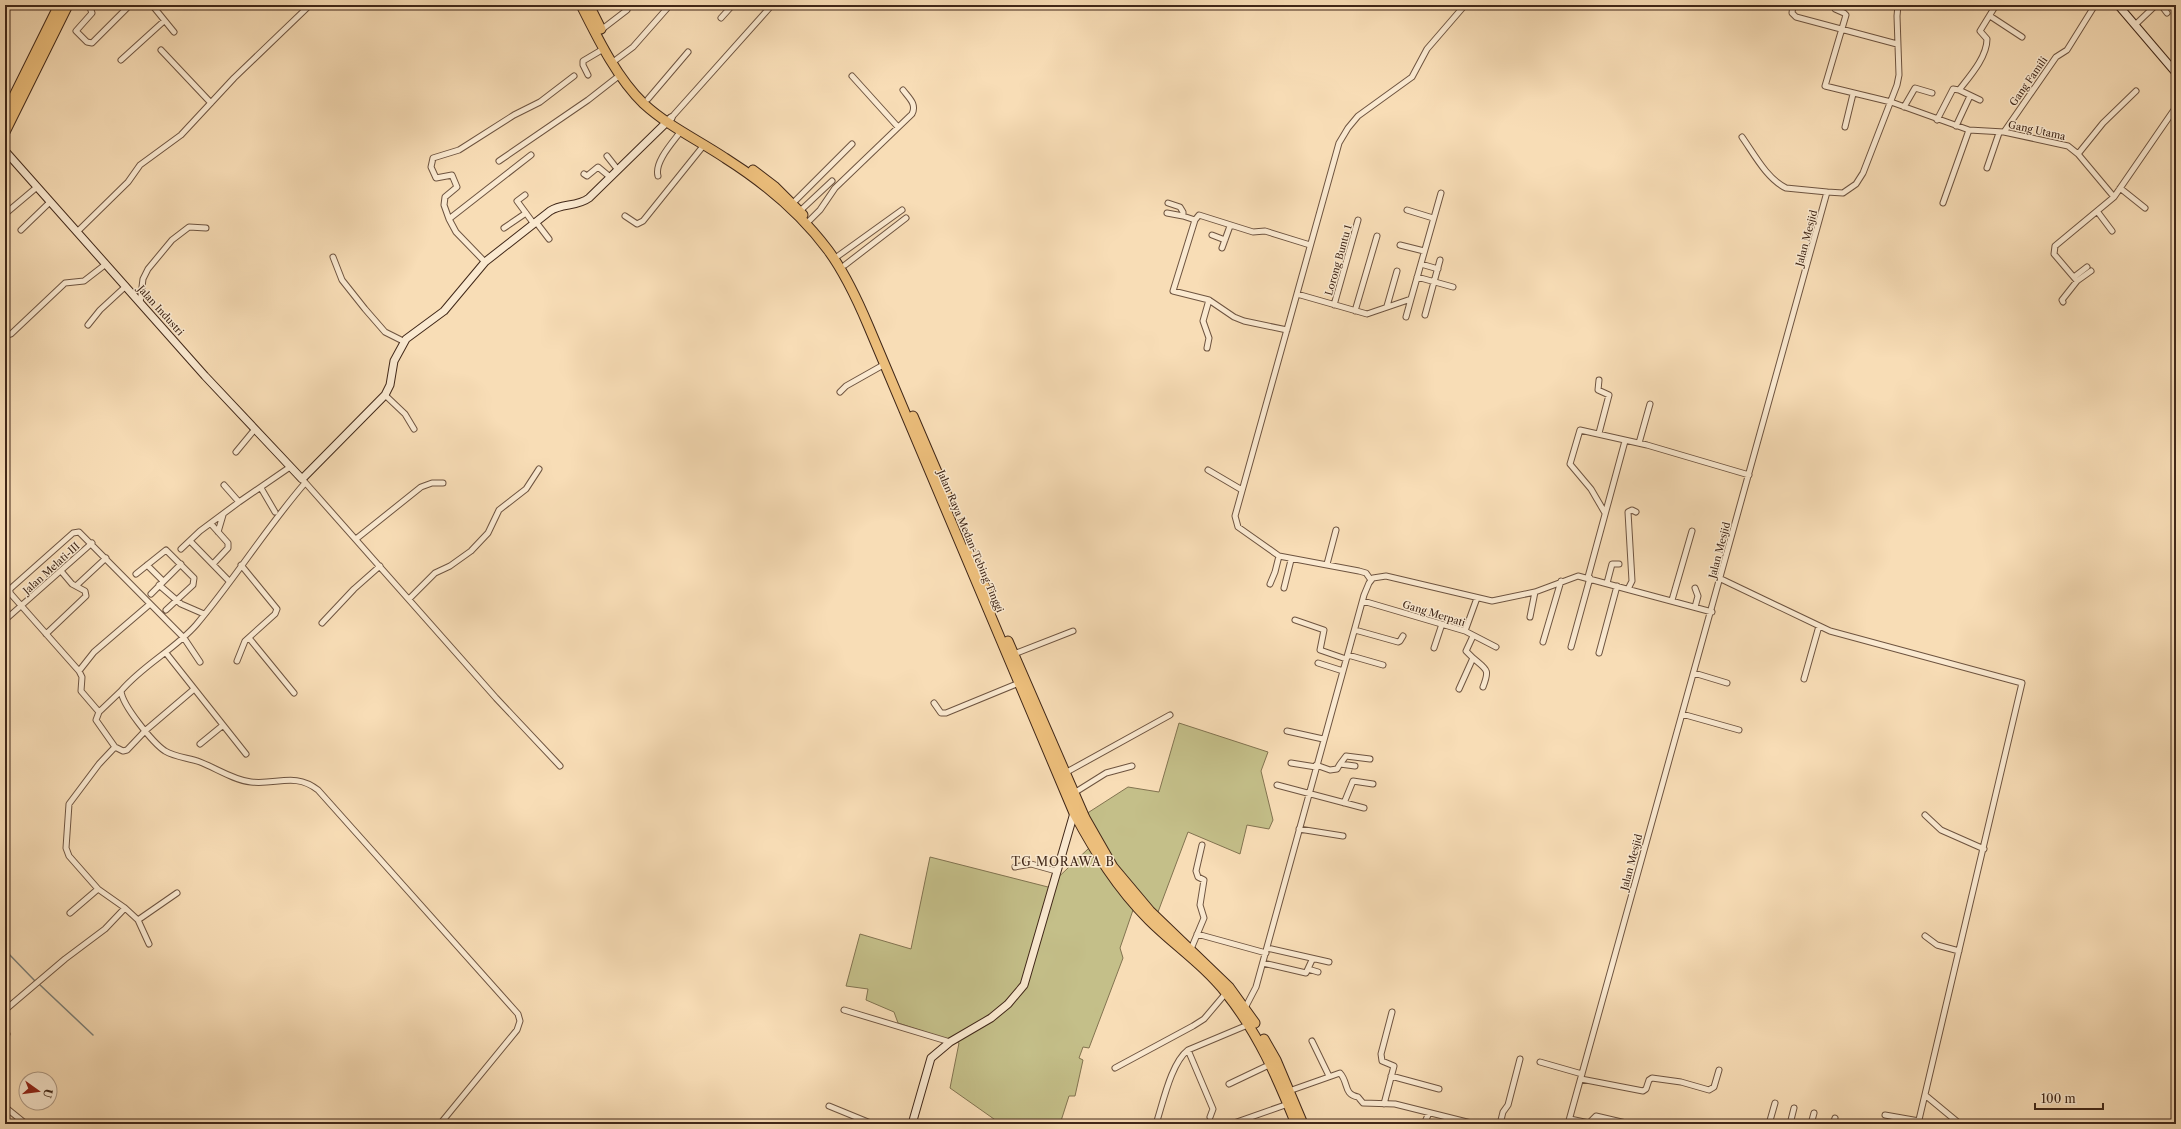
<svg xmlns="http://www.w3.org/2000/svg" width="2181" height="1129" viewBox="0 0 2181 1129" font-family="'Libre Caslon Text',serif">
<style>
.green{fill:#c4bf89;stroke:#827350}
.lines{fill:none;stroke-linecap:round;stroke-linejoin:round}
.stream{stroke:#7b7f78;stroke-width:1.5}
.street-casing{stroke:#6e5440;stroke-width:7}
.secondary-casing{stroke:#402718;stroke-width:9}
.highway-casing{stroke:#402718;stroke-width:11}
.street{stroke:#fae9d0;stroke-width:5}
.secondary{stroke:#fae9d0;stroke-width:7}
.highway{stroke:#ecbe7b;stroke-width:9}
.labels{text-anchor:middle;stroke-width:3;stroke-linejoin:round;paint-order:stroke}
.street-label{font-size:10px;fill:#402718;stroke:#fae9d0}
.quarter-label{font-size:12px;letter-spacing:1px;fill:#402718;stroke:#fae9d0}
</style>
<rect width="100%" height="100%" fill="#f8ddb6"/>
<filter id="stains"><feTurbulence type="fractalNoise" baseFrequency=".005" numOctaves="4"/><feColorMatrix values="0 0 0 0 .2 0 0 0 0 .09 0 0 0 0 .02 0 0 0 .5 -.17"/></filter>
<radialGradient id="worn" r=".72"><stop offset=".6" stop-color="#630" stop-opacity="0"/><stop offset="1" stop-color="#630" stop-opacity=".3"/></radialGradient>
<!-- green -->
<path class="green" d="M1179,723l89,29 -7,19 12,49 -4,9 -22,-4 -7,29 -52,-22 -30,80 -21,-19 -16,-20 -35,-59 42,-27 31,5z
M1089,848l44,62 -13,38 3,10 -34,90 -6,-1 -4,11 4,2 -8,36h-6l-9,28h-59l-51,-36 9,-45 -61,-20 -4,-11 -28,-12 2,-11 -22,-3 14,-52 51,15 19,-92 118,30z"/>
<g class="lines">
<!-- stream -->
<path class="stream" d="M5,950l31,32
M39,984l54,51"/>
<defs>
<path id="street" d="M89,5l3,8 -16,18 11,11 5,1 38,-38
M152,5l22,27
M1793,5l-1,8 4,4 101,27
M1835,5v4l9,4 2,2 -21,71 66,16 78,28 35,2 64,14 10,8 36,43
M2161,5l6,8
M1990,16l32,21
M721,18l9,-10 -5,-3
M2135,25l21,-20
M601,30l26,-20
M161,50l50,53
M121,60l43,-39
M613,62l20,-15 37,-42
M588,75l-5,-10v-4l22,-13
M852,76l46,51
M648,99l40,-47
M1980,100l-21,-10c11,-14 28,-33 28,-51l-7,-8 16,-26
M1904,107l11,-19 17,5
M671,118l101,-113
M1937,120l16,-31 6,1
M1956,126l14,-30
M1845,127l8,-33
M2004,132l52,-75 11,-7 28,-45
M1742,137c12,17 25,42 44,51l41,4
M2078,154l25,-31 33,-32
M607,156l11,14
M499,161l89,-61 32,-25
M1987,168l12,-35
M584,174l3,2 11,-9 12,10
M658,176c-4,-14 15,-34 23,-45
M2120,188l25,20
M525,195l-8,6 17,23
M793,203l59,-59
M1168,203l12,4 3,5v4l12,4
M1943,203l26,-73
M1407,210l26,8
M800,211l32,-30
M2097,211l15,20
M1167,213l16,3
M5,214l32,-27
M625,216l12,8 6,-3 61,-76
M449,219l-5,-14 1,-8 12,-10 -5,-12 -16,3 -5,-11 2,-9 26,-8 55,-35 26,-13 34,-26
M809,221l11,-11 15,-22 77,-74c5,-10 -3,-16 -9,-24
M536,222l13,17
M504,228l22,-15
M21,230l29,-28
M78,231l50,-49 12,-17 41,-30 53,-57 76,-73
M1212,235l13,5
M1400,245l24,6
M1222,248l8,-22
M838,256l64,-46
M333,257l9,23 23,29 20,23 18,9
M485,262l-29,-30 -7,-13 82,-64
M1421,264l17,5
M845,265l61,-47
M1417,277l36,10
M2074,277l13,-10
M2077,281l-23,-27 1,-8 59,-49 62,-90
M1297,294l70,20 44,-15 30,-106
M2063,302l-1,-2 15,-19 14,-10
M140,303l3,-24 5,-10 24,-29 17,-13 17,1
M1334,305l24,-85
M1387,306l10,-35
M1355,311l22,-75
M1425,315l15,-55
M1406,317l5,-18
M88,325l12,-15 26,-24
M1287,330l-43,-9 -10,-4 -25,-17 -36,-9 22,-71 4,-5 54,17 12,-1 45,14
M5,336l6,-2 54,-51 19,-2 22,-17
M1207,348l2,-10 -6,-17 6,-21
M840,392l6,-6 39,-22
M385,395l20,19 9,15
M1599,433l10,-38 -11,-5 1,-10
M1639,443l11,-39
M236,452l19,-23
M1208,470l34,20
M303,480l193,218 64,68
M305,483c-39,45 -70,96 -109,142 -22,25 -53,40 -75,66 1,14 32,52 44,60 10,6 24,7 35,11 16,6 33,18 51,20 26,3 44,-10 67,8l200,224 2,7 -3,9 -77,94
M224,485l15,17
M261,488l14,24
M1605,513l-14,-24 -21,-25 10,-34 67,15 102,30
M211,524l17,19v5l-15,16
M218,532l5,-17
M356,539l65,-52 11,-4h11
M191,542l38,39
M181,549l19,-18 39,-29 51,-35
M1327,564l9,-34
M147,565l16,16
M136,574l30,-24 28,28 -1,7 -27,25
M1588,577l37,-136
M1721,579l109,52 192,52 -104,441
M1371,580l-5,-7 -7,-2 -80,-15 -41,-29 -3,-11 104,-373 9,-15 10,-12 54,-39 15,-28 38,-44
M1607,583l5,-19h7
M1270,584l5,-12 4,-16
M77,585l29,-27
M159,585l22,19 23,10
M1284,588l7,-28
M1628,589l4,-8 -4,-69 4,-2 4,2
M151,594l30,-30
M409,599l26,-26 15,-7 21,-15 17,-18 11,-23 27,-21 13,-20
M1672,600l20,-69
M1363,601l102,30 31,16
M1695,607l3,-11 -3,-8
M1530,617l5,-25
M5,620l87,-77
M1295,620l29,10 -4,20 26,9
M322,623l32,-34 26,-23
M1355,630l43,12 2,-1 3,-5
M1465,631l12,-33
M46,634l40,-38 -1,-5 -13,-7 -11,-13
M249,638l45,55
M1543,642l18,-61
M1571,647l19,-69
M1434,648l8,-24
M166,653l80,101
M1599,653l18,-67
M1014,654l59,-23
M1348,655l35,10
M1473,658c14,12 17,11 10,29
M237,661l8,-20 30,-27 2,-5 -36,-44
M1318,663l25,8
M79,671l15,-19 56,-48
M1694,673l33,10
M1804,679l15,-53
M1459,689l14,-31 -7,-7 7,-15
M934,703l7,10h5l73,-30
M99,712l22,-21
M1682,714l57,16
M1287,731l36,8
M200,744l22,-18
M115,747l-19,-27 3,-8 -18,-21 1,-14 -3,-6 -69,-78v-4l63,-56 6,-1 105,106 16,24
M115,747l8,4 4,-1 19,-20 47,-40
M1291,763l25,4
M1340,764l6,-8 24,3
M1316,765l14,5 7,-1 3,-5 15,2
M1065,773l105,-58
M1277,785l87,23
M1074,793l32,-20 26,-7
M1344,803l9,-22 20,3
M1925,815l16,15 43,19
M1299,829l44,7
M1015,867l16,-3 25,7
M125,908l13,12 11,24
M70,913l28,-24
M138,920l39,-27
M1197,934l69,19
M1925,936l12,9 22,6
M1267,948l62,14
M1191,949l13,-31 -4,-13 4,-25 -6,-3 -2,-6 6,-26
M1263,963l43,10 6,-13
M1308,969l10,3
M1245,1008l11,-21 108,-392 5,-12 4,-5 13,-2 106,25 43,-9 43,-16 134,36
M5,1010l60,-51 40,-30 20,-21 -27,-19 -29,-33 -3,-8 3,-44 30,-40 16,-17
M844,1010l106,32
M5,1030l2,4 -2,5
M1312,1041l17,35
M1188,1050l25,59 -3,8
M1540,1062l42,12
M1115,1068l78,-42 11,-7 22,-26
M1391,1076l48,13
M1581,1079l62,12 3,-2 3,-9 3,-2 29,4 28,8 5,-3 5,-17
M1229,1084l42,-20
M1289,1091l51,-18c9,10 3,21 18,24l5,6 32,1 80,20
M1925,1095l35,29
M1384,1104l10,-38 -12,-5 -1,-7 11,-42
M829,1106l44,18
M5,1107l21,17
M1885,1115l34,6
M1570,1119l19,4 7,-7 34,8
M1156,1124c7,-21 15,-61 32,-74l62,-26
M1231,1124l57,-20
M1424,1124l5,-11
M1500,1124l3,-12 5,-7 12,-46
M1568,1124l259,-932 16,1 13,-9 7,-11 34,-88 2,-10 -2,-59 1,-11
M1769,1124l6,-21
M1790,1124l4,-16
M1811,1124l3,-11
M1833,1124l2,-6"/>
<path id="secondary" d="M2118,5l58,68
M7,153l198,223 97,103 83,-84 5,-10 4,-24 12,-22 38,-28 41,-49 65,-51c12,-8 27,-4 39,-13l82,-80
M912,1124l19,-66 19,-16 41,-24 17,-14 16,-19 50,-172"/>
<path id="highway" d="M581,5c17,34 36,73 63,99 24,22 54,36 81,54 38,24 76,56 103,92 17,23 29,49 40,75l206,488c21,39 43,75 75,107 25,25 55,45 77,73 32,40 51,84 70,131
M589,5l12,24
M5,114l54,-109
M5,132l63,-127
M753,170l21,16 29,29
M913,416l36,84
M969,548l25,61
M1008,641l77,177 28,49 37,44 79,76 26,36
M1264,1039l12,21 27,64"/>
</defs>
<!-- street casing -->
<use href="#street" class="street-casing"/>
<!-- secondary casing -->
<use href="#secondary" class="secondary-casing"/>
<!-- highway casing -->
<use href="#highway" class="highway-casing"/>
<!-- street -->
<use href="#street" class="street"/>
<!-- secondary -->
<use href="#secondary" class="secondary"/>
<!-- highway -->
<use href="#highway" class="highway"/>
</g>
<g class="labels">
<!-- street labels -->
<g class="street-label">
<text transform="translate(2028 81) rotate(-55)" y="4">Gang Famili</text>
<text transform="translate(2037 130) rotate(12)" y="4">Gang Utama</text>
<text transform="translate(1806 238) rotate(-75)" y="4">Jalan Mesjid</text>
<text transform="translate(1338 260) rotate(-74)" y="4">Lorong Buntu 1</text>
<text transform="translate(161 310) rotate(48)" y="4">Jalan Industri</text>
<text transform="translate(971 541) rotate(67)" y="4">Jalan Raya Medan-Tebing Tinggi</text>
<text transform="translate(1719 550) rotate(-75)" y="4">Jalan Mesjid</text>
<text transform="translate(51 568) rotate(-42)" y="4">Jalan Melati-III</text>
<text transform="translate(1434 613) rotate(17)" y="4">Gang Merpati</text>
<text transform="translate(1631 862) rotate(-75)" y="4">Jalan Mesjid</text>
</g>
<!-- quarter labels -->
<g class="quarter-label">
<text x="1063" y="866">TG MORAWA B</text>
</g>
</g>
<!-- margin -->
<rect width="2181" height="1129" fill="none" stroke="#f8ddb6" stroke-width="20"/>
<rect x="6" y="6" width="2169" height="1117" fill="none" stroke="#402718" stroke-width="2"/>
<rect x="10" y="10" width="2161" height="1109" fill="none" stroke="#402718"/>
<!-- north arrow -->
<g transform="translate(38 1091) rotate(104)"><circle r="19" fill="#fae9d0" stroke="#b09b86"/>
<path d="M0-3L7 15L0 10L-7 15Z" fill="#8f2418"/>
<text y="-6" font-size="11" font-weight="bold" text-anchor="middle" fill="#402718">U</text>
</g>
<!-- scale -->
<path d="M2035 1103v6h68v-6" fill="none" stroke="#402718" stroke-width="2"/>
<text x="2041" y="1103" font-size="12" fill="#402718" stroke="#fae9d0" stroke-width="3" paint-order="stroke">100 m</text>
<rect width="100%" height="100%" filter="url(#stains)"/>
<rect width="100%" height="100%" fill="url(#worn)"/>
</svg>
